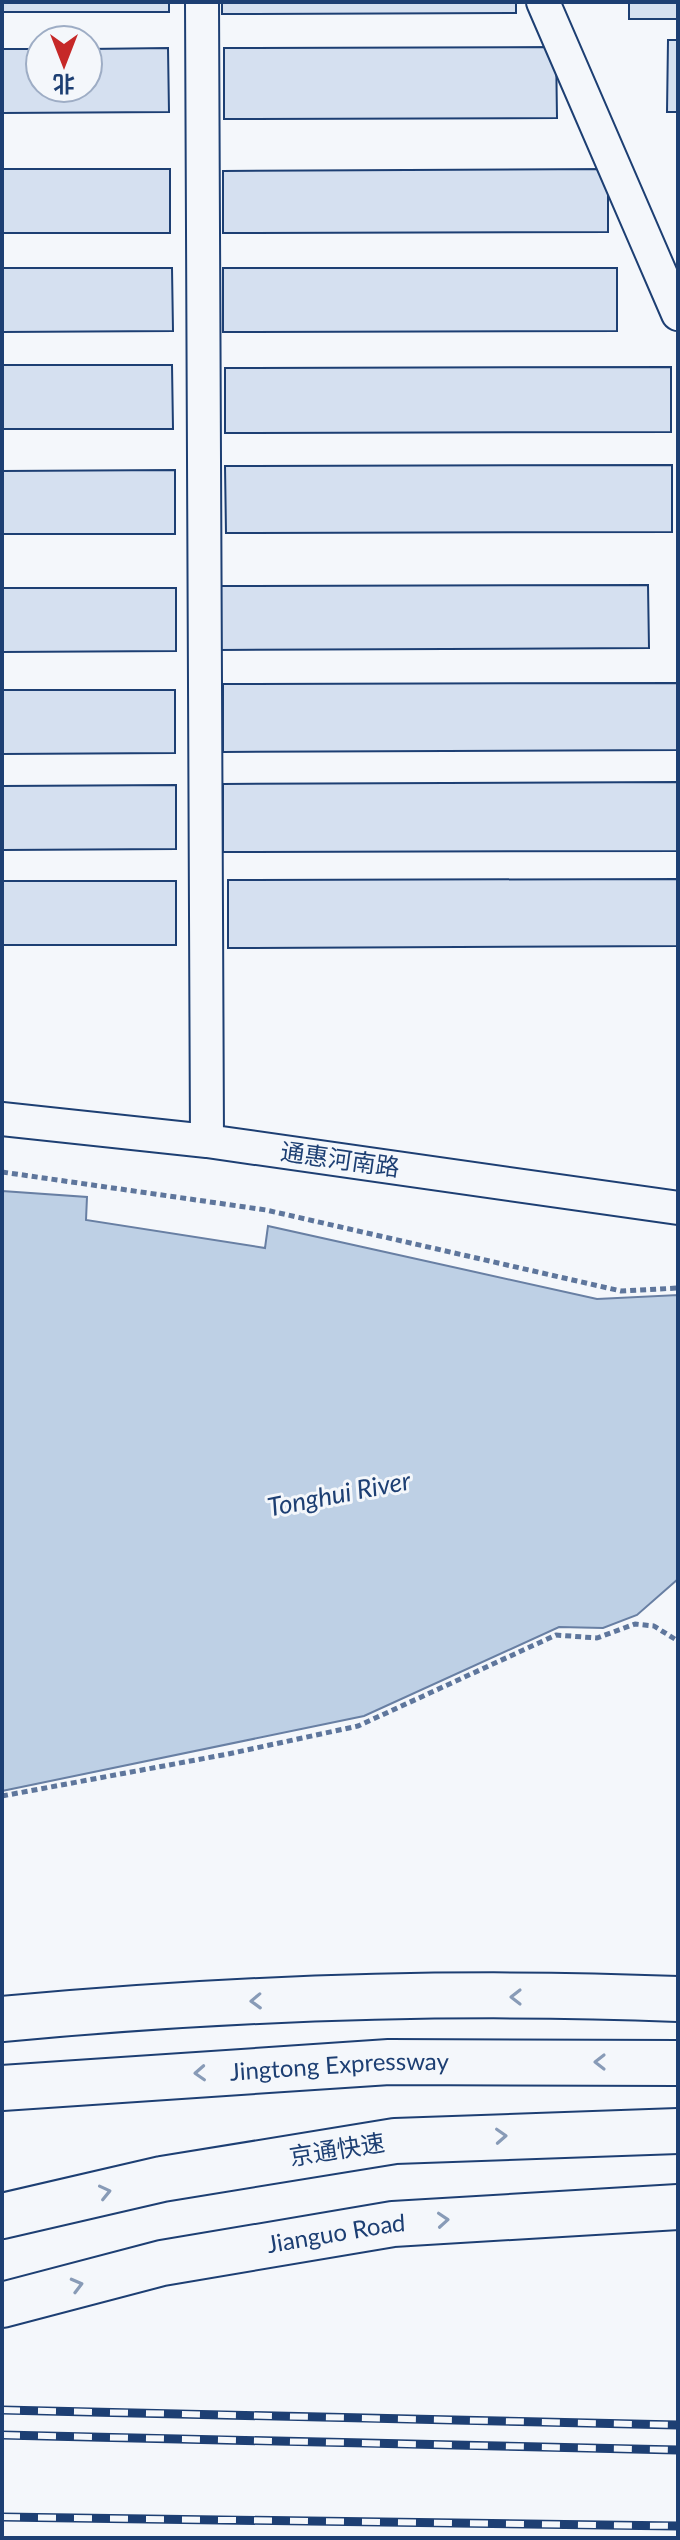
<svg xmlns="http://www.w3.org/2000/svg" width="680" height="2540" viewBox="0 0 680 2540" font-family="Lato,'Noto Sans SC',sans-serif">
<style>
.water{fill:#bed0e5;stroke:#687fa3;stroke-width:2}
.building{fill:#d5e0f0;stroke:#1d3f73;stroke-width:2}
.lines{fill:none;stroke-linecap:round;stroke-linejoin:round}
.street-casing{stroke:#1d3f73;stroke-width:36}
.secondary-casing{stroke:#1d3f73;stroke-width:48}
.highway-casing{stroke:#1d3f73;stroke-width:48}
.path{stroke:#5e769c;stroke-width:5;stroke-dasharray:6 4;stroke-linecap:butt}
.street{stroke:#f4f7fb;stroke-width:32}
.secondary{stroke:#f4f7fb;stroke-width:44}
.highway{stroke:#f4f7fb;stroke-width:44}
.rail-casing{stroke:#1d3f73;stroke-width:9}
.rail{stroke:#f4f7fb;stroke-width:6;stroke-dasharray:18;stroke-linecap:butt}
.oneway{stroke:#889bb7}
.labels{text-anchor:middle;stroke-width:6;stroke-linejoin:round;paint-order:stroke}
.street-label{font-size:24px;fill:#1d3f73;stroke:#f4f7fb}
.water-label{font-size:26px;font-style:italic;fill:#1d3f73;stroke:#f4f7fb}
</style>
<rect width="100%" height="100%" fill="#f4f7fb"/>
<!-- water -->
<path class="water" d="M2,1191l85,6 -1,23 179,28 3,-22 329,73 81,-4v284l-41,36 -34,13 -44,-1 -195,89 -362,75z"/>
<!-- building -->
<path class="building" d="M2,2h167v10h-167z
M222,2h294v11l-294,1z
M629,2h49v17h-49z
M668,40h10v72h-11z
M556,47l1,71 -333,1v-71z
M168,48l1,64 -167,1v-64h38v39h48v-39z
M2,169h168v64h-168z
M608,169v63l-385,1v-62z
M2,268h170l1,63 -171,1z
M223,268h394v63l-394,1z
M2,365h170l1,64h-171z
M671,367v65l-446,1v-65z
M672,465v67l-446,1 -1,-67z
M175,470v64h-173v-63z
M648,585l1,63 -430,2v-64z
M2,588h174v63l-174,1z
M678,683v67l-455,2v-68z
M2,690h173v63l-173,1z
M678,782v69l-455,1v-68z
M176,785v64l-174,1v-64z
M678,879v67l-450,2v-68z
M2,881h174v64h-174z"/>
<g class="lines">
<defs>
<path id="street" d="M202,2l5,1139
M543,2l135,312
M2,1119l205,22 471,67"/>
<g id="secondary">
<path d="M2,2019c225,-21 450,-29 676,-20"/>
<path id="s1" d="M2,2305l160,-42 231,-39 285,-17"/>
</g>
<g id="highway">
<path id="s2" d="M2,2088l387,-26 289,1"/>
<path d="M2,2216l160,-37 233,-38 283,-10"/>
</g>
</defs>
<!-- street casing -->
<use href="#street" class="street-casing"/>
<!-- secondary casing -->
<use href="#secondary" class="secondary-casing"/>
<!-- highway casing -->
<use href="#highway" class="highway-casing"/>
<!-- path -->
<path class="path" d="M2,1172l264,38 355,81 57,-3
M2,1796l226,-42 130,-28 198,-91 41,3 38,-14 19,2 24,15"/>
<!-- street -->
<use href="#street" class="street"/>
<!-- secondary -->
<use href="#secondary" class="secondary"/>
<!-- highway -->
<use href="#highway" class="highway"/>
<defs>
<path id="rail" d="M2,2410l676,15
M2,2435l676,15
M2,2517l676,9"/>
</defs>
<!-- rail casing -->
<use href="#rail" class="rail-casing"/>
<!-- rail -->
<use href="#rail" class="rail"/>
</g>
<!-- one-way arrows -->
<defs><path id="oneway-chevron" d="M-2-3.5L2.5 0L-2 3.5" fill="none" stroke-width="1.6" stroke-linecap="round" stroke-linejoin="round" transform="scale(2)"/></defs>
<g class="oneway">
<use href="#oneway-chevron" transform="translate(516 1997) rotate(-180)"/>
<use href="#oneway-chevron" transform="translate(256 2001) rotate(178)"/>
<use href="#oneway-chevron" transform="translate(600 2062) rotate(180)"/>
<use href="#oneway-chevron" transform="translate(200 2073) rotate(177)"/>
<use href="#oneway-chevron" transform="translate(501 2136) rotate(-3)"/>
<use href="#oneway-chevron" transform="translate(105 2192) rotate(-13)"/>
<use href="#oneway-chevron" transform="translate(443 2220) rotate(-4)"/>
<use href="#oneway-chevron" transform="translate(77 2285) rotate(-15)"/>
</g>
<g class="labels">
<!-- street labels -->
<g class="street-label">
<text transform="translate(340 1160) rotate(8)" y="8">通惠河南路</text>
<text dy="8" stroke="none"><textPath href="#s2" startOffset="338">Jingtong Expressway</textPath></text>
<text transform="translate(337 2150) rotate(-9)" y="8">京通快速</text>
<text dy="8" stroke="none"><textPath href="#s1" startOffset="342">Jianguo Road</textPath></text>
</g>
<!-- water labels -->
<g class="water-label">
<text transform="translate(339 1494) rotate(-11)" y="9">Tonghui River</text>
</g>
</g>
<!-- border -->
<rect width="680" height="2540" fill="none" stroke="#1d3f73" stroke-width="8"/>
<!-- north arrow -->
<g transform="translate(64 64) rotate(180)"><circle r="38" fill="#f4f7fb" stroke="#9eadc5" stroke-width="2"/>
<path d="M0-6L14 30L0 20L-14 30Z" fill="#c62828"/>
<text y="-12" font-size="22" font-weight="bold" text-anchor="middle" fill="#1d3f73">北</text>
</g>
</svg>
